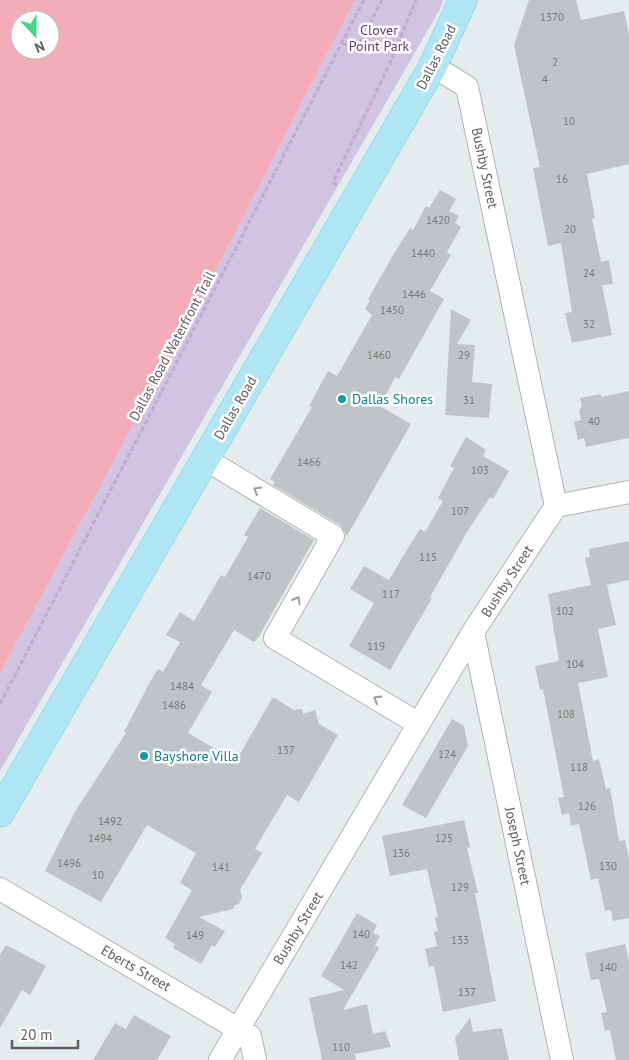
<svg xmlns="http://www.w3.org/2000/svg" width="629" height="1060" viewBox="0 0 629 1060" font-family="'PT Sans',sans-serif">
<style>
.green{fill:#d0c4e2}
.water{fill:#f5acb9;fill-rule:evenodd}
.building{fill:#bfc5c6}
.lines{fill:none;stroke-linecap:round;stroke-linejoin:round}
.minor-casing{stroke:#b8b2b2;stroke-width:24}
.major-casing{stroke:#69d4e1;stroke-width:29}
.path{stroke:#c4a8d2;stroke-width:3;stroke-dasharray:5 2.5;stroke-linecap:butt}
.minor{stroke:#fff;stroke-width:22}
.major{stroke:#b1e6f6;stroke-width:28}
.oneway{stroke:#a19d9e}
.culture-dot{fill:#0f9aa8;stroke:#fff;stroke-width:2}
.labels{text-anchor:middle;stroke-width:5;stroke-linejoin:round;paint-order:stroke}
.number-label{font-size:11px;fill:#7a7677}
.park-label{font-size:14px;fill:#5b3f80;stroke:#fff}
.street-label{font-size:14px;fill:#635c5d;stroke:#fff}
.culture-label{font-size:14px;fill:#0d838f;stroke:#fff;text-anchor:start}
</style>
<rect width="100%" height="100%" fill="#e4eced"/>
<!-- green -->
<path class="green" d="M355,0h88l-3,9 -440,762v-97l215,-402z"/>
<!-- water -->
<path class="water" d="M0,0h355l-140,272 -215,402zM20,20h30v30h-30z"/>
<!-- building -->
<path class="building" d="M529,0h47l5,20 43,-9 5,24v129l-42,10 8,44 -3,1 9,43 8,-2 4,24 -11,1 10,50 -40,8 -7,-30 7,-1 -11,-69 -13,3 -15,-78 7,-1 -26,-122z
M440,190l16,9 -7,12 10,5 -4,7 6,4 -14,25 4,3 -21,36 14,8 -45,80 -4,-2 -15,29 31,18 -64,112 -7,-11 -67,-40 2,-3 -5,-3 42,-72 -3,-1 19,-35 9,5 35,-61 -7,-6 5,-9 -2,-1 24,-42 18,-29 3,2 13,-24 3,2z
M451,309l20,11 -14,24 18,1 -3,37 20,2 -3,34 -44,-3z
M629,391v47l-43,9 -2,-9 -6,2 -4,-18 7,-2 -2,-10 3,-4 -2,-8 21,-4v3z
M466,437l20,13 -3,6 26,15 -16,28 -3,-2 -23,35 -37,65 2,1 -42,72 -41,-24 25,-43 -24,-14 14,-23 25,14 27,-45 4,-6 5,3 18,-31 -5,-3 16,-30 -4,-2z
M260,508l54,32 -56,98 -4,4 -20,-12 -33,55 11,7 -24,41 48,28 37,-64 21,13 8,-1 1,5 12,-4 4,14 19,11 -39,67 -12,-7 -32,54 7,4 -22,37 2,7 -3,7 -4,1 -2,4 -34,8 26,14 -10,16 -3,-2 -11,19 -28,-16 2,-4 -10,-6 27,-48 -12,-7 16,-30 -49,-28 -46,77 -56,-31 31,-61 50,-77 -2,-1 27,-52 7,-11 5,3 17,-30 -14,-7 14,-23 14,9 27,-46 4,2 23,-40 -4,-2z
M629,541v39l-22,5 9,40 -18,4 10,48 -30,6 15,78 6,-2 7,30 4,-1 9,53 6,-1 4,19v59l-16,3 -2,-11 -6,1 -7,-33 -7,2 -12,-56 -8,2 -2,-13 -7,2 -4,-17 6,-1 -21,-108 -3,1 -5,-24 24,-5 -11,-67 43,-9 -6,-27 5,-1 -1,-8z
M452,719l12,7 4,20 -42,72 -24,-13z
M464,820l6,27 -3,1 11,45h-3l21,108 -53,11 -9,-46 -5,1 -4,-18 12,-3 -3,-14 4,-1 -3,-13 3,-1 -11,-48 -37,7 -8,-40z
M357,913l20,12 -4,8 7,3 -5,9 4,3 -36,62 24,-6 6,30 12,-3 6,16 -36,7 1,6h-34l-13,-62 35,-8 -23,-14z
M625,944l4,17v99h-13l-6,-30 -5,1 -4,-18 6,-1 -8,-33 -8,1 -6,-27z
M6,945l40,21 -16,29 -8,-5 -22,38v-73z
M134,1015l37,21 -14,24h-64l22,-37 11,6z
M470,1018l3,14 29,-4 7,32h-50l-4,-22z"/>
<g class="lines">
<defs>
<path id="minor" d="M205,459l128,77 -58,102 144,86
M556,506l73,-14
M473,632l89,428
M0,889l250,147 5,24
M220,1060l253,-428 83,-126 -89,-419 -34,-21"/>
<path id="major" d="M0,813l433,-747 30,-66"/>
</defs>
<!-- minor casing -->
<use href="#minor" class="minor-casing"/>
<!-- major casing -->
<use href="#major" class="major-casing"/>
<!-- path -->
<path class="path" d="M342,43l14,7 26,-50
M337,185l-4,-3 57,-119 26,-63
M0,704l364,-704"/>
<!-- minor -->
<use href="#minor" class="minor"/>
<!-- major -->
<use href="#major" class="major"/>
</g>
<!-- one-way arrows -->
<defs><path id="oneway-chevron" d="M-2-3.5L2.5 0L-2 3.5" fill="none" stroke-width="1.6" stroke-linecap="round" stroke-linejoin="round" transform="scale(1.25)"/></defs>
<g class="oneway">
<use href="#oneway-chevron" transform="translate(257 490) rotate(-149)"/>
<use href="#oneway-chevron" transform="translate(297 600) rotate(-60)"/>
<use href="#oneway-chevron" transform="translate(377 699) rotate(-149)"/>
</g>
<!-- markers -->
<g class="culture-dot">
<circle cx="342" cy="399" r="5"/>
<circle cx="144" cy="756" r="5"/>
</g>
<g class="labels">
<!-- number labels -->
<g class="number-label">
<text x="552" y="21">1370</text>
<text x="555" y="66">2</text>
<text x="545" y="83">4</text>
<text x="569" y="125">10</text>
<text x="562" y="183">16</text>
<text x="438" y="224">1420</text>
<text x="570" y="233">20</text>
<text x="423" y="257">1440</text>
<text x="589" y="277">24</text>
<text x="414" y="298">1446</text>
<text x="392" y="314">1450</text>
<text x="589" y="328">32</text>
<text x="379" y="359">1460</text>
<text x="464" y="359">29</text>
<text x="469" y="404">31</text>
<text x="594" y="425">40</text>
<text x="309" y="466">1466</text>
<text x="480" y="474">103</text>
<text x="460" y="515">107</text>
<text x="428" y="561">115</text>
<text x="259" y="580">1470</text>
<text x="391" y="598">117</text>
<text x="565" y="615">102</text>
<text x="376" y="650">119</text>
<text x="575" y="668">104</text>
<text x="182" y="690">1484</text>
<text x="174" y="709">1486</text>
<text x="566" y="718">108</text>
<text x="286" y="754">137</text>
<text x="447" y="758">124</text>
<text x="579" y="771">118</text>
<text x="587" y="810">126</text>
<text x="110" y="825">1492</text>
<text x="100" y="842">1494</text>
<text x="444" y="842">125</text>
<text x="401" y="857">136</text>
<text x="69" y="867">1496</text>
<text x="608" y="870">130</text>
<text x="221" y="871">141</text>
<text x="98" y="879">10</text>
<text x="460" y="891">129</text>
<text x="361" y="938">140</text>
<text x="195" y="939">149</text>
<text x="460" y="944">133</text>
<text x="349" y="969">142</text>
<text x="608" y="971">140</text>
<text x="467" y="996">137</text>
<text x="341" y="1051">110</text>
</g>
<!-- park labels -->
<g class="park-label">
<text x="379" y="35">Clover<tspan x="379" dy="16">Point Park</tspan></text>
</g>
<!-- street labels -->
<g class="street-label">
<text transform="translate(436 57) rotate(-63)" y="5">Dallas Road</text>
<text transform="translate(485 168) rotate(78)" y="5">Bushby Street</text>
<text transform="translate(172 346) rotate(-62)" y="5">Dallas Road Waterfront Trail</text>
<text transform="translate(235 408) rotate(-60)" y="5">Dallas Road</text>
<text transform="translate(507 581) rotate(-57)" y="5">Bushby Street</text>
<text transform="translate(518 846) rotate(78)" y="5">Joseph Street</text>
<text transform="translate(298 928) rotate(-59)" y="5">Bushby Street</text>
<text transform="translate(136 968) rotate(30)" y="5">Eberts Street</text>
</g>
<!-- culture labels -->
<g class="culture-label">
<text x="352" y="404">Dallas Shores</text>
<text x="154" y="761">Bayshore Villa</text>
</g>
</g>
<!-- north arrow -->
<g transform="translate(35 35) rotate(159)"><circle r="24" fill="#ffffff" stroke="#c1bebe"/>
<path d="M0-4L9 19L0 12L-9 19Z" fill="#42d688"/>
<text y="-8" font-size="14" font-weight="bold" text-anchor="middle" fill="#635c5d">N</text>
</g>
<!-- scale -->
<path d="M12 1040v8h66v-8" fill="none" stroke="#635c5d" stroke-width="2.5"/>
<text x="20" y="1040" font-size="15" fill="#635c5d" stroke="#ffffff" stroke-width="4" paint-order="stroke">20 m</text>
</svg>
